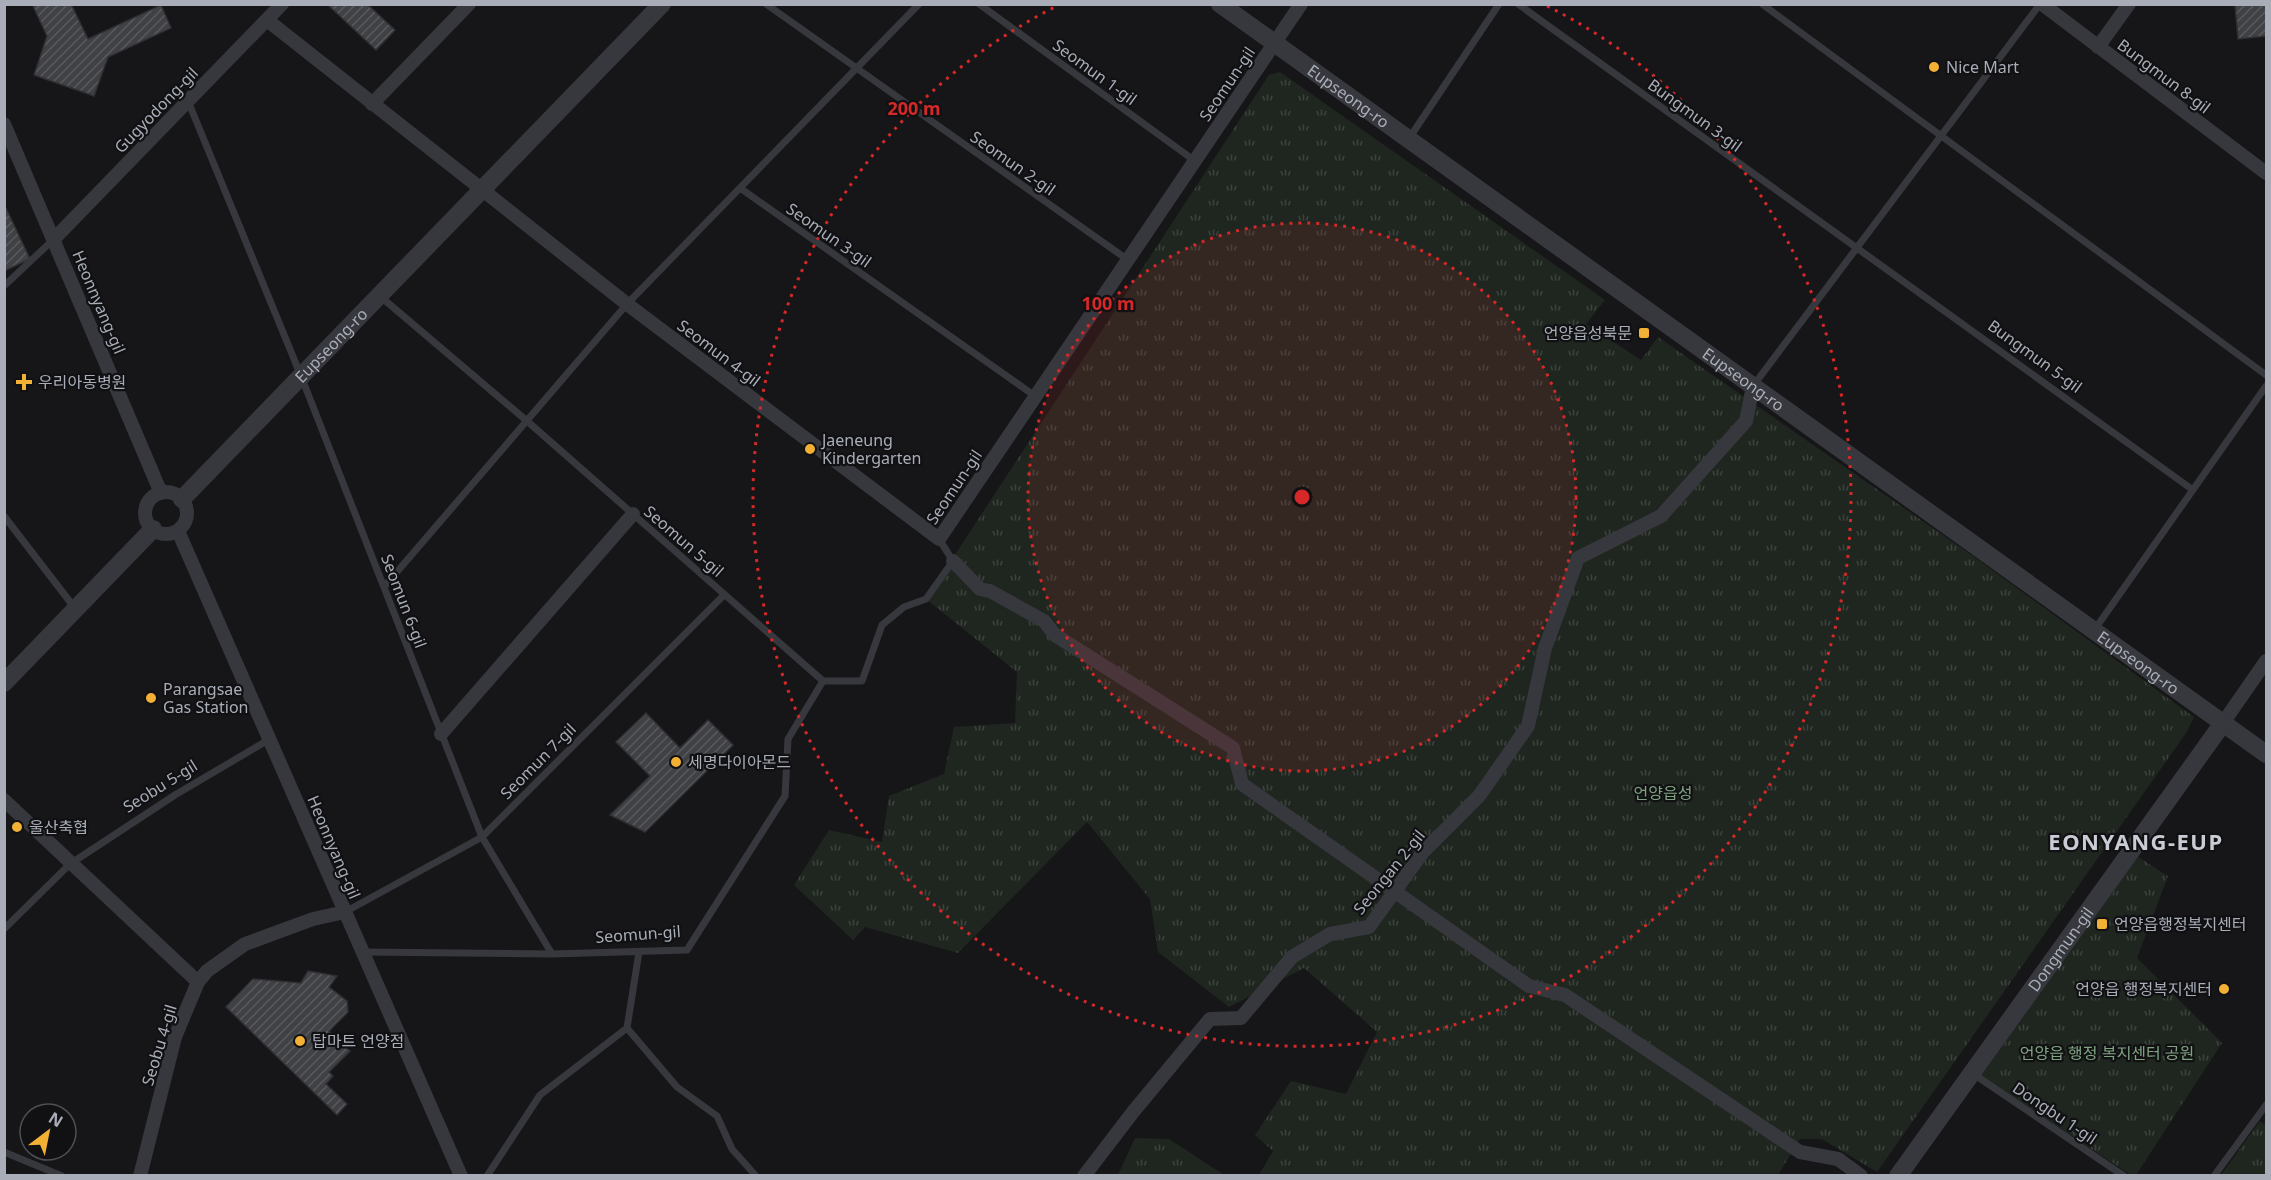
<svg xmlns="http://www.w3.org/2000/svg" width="2271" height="1180" viewBox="0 0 2271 1180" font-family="'Noto Sans','Noto Sans KR',sans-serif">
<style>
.grass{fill:url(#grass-tufts)}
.building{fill:url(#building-hatch);stroke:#303034;stroke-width:1.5}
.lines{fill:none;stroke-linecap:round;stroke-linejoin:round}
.service{stroke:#37383d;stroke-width:7}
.minor{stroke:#37383d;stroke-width:14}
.tertiary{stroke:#37383d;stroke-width:18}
.ring{fill:none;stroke:#d62828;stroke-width:3;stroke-dasharray:3 6}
.poi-dot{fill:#f2b134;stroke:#111113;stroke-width:2}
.labels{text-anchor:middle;stroke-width:4.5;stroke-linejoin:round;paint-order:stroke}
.poi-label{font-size:16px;fill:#a8adb8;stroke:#111113;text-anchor:start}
.street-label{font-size:16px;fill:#a8adb8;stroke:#111113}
.park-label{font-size:16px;fill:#7fa381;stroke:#111113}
.district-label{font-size:22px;font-weight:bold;letter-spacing:1.5px;fill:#c9ccd4;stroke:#111113}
.centre{fill:#d62828;stroke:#111113;stroke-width:3}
.ring-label{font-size:18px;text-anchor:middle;font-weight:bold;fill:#d62828;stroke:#111113;stroke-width:4.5;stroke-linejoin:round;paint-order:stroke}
</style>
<defs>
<pattern id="grass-tufts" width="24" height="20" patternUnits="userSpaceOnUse" patternTransform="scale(1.5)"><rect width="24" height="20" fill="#1e261f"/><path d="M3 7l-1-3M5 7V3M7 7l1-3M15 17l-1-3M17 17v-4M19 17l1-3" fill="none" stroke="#3c433d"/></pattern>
<pattern id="building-hatch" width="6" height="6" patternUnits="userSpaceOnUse" patternTransform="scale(1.5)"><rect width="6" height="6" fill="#404145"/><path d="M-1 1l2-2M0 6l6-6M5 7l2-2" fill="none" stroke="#595a5e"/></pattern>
</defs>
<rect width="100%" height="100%" fill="#161618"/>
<!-- grass -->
<path class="grass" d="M1280,72l325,228 -19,24 55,36 17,-23 315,219 221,161 -8,16 -309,439 -55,-33h-22l-22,36h-519l14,-24 -18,-16 36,-54 55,13 31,-62 -73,-64 -75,39 -71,-55 -8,-53 -63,-77 -129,131 -93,-26 -12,13 -59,-55 35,-55 53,12 7,-46 55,-22 10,-47 61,-4 2,-51 -91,-73 343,-524z
M2138,857l30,19 -31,82 85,85 -86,132h-5l-150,-99z
M2260,1121l6,5v49h-45z
M1135,1138l34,1 55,36h-106z"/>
<!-- building -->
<path class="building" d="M36,4h35l17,35 73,-34 10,23 -63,29 -14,39 -60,-21 13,-39 -14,-30z
M327,4h40l28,26 -19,20z
M2235,4h31v32l-28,3z
M4,204l26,55 -26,12z
M646,713l34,35 28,-28 25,25 -88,87 -35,-17 40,-39 -34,-34z
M308,971l29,5 -8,11 18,14 1,11 -19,19 21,20 -21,21 4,4 -7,8 21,20 -10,11 -111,-108 27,-28 48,4z"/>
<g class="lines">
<!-- service -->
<path class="service" d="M766,4l362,256
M979,4l216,157
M1518,4l675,486
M1762,4l504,371
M188,101l113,275 181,461 70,117
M1410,137l89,-133
M740,188l295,208
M4,286l50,-47
M381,297l146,124 296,260
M1753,386l287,-382
M4,516l70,91
M384,587l243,-283 292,-300
M2095,629l171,-243
M345,912l137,-75 242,-242
M4,929l66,-65 105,-69 95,-56
M363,952l189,2 135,-4 98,-154 3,-57 35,-58h39l20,-56 22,-18 22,-8 27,-38 -14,-22
M627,1028l50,59 40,29 15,33 24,27
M1972,1073l152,103
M4,1152l58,24
M487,1176l53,-81 87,-67 12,-76
M2214,1176l52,-71"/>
<!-- minor -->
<path class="minor" d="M2042,4l224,169
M267,20l360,284 312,235 362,-535
M2098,47l31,-43
M372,104l97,-100
M4,124l157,369
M54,239l228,-235
M145 513a21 21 0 1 1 42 0a21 21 0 1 1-42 0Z
M178,531l283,645
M953,561l27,28 10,2 54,30 11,14 178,113 9,36 287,202 36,9 235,157 38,7 23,17
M2223,723l43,-62
M441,734l192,-220
M4,800l194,182
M140,1176l35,-139 23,-55 9,-11 38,-27 68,-25 32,-7
M1084,1176l49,-64 77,-93 31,-1 51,-61 38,-23 39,-7 54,-75 56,-56 49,-70 17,-78 33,-90 83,-42 85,-95 7,-35"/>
<!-- tertiary -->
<g class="tertiary">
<path id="s1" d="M1220,4l1046,750"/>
<path id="s2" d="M182,499l480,-495"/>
<path d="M4,683l149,-154"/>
<path id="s3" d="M1898,1176l325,-453"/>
</g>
</g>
<!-- distance rings -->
<circle cx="1302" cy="497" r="274" fill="#d62828" fill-opacity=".12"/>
<g class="ring">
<circle cx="1302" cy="497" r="274"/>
<path d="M1547 6A549 549 0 1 1 1057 6"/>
</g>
<!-- markers -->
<g class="poi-dot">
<circle cx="1934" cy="67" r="6"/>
<rect x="1638" y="327" width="12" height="12" rx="3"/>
<path d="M21 373h6v6h6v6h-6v6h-6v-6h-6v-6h6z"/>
<circle cx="810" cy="449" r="6"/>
<circle cx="151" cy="698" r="6"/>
<circle cx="676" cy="762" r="6"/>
<circle cx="17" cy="827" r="6"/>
<rect x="2096" y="918" width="12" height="12" rx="3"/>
<circle cx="2224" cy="989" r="6"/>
<circle cx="300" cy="1041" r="6"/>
</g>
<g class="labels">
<!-- poi labels -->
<g class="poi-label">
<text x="1946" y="73">Nice Mart</text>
<text x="1632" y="339" text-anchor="end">언양읍성북문</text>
<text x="38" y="388">우리아동병원</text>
<text x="822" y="446">Jaeneung<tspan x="822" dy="18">Kindergarten</tspan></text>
<text x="163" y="695">Parangsae<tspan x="163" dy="18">Gas Station</tspan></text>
<text x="688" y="768">세명다이아몬드</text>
<text x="29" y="833">울산축협</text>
<text x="2114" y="930">언양읍행정복지센터</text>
<text x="2212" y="995" text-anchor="end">언양읍 행정복지센터</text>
<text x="312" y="1047">탑마트 언양점</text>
</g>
<!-- street labels -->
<g class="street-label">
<text transform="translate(1095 72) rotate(36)" y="6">Seomun 1-gil</text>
<text transform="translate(2164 76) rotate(37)" y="6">Bungmun 8-gil</text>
<text transform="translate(1227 84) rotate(-56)" y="6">Seomun-gil</text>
<text dy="6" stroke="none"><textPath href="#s1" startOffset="158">Eupseong-ro</textPath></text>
<text transform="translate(156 110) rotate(-46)" y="6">Gugyodong-gil</text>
<text transform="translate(1695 115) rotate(36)" y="6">Bungmun 3-gil</text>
<text transform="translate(1013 163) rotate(35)" y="6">Seomun 2-gil</text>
<text transform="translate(829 235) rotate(35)" y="6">Seomun 3-gil</text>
<text transform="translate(99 302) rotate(67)" y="6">Heonnyang-gil</text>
<text dy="6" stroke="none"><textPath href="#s2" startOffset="214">Eupseong-ro</textPath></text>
<text transform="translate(719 353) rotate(37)" y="6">Seomun 4-gil</text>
<text transform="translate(2035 356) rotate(36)" y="6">Bungmun 5-gil</text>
<text dy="6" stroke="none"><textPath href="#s1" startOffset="644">Eupseong-ro</textPath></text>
<text transform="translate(954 487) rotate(-56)" y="6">Seomun-gil</text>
<text transform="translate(684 541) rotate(41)" y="6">Seomun 5-gil</text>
<text transform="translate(404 601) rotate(69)" y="6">Seomun 6-gil</text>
<text dy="6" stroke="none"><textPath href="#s1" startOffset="1130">Eupseong-ro</textPath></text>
<text transform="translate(538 761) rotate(-45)" y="6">Seomun 7-gil</text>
<text transform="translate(160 786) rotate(-32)" y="6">Seobu 5-gil</text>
<text transform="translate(334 847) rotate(67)" y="6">Heonnyang-gil</text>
<text transform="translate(1389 872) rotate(-51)" y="6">Seongan 2-gil</text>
<text transform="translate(638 934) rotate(-4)" y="6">Seomun-gil</text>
<text dy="6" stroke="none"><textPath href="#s3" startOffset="279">Dongmun-gil</textPath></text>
<text transform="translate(159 1045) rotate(-73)" y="6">Seobu 4-gil</text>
<text transform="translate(2055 1113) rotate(34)" y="6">Dongbu 1-gil</text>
</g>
<!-- park labels -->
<g class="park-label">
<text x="1663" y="799">언양읍성</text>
<text x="2107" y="1059">언양읍 행정 복지센터 공원</text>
</g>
<!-- district labels -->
<g class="district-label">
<text x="2136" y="850">EONYANG-EUP</text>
</g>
</g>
<circle cx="1302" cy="497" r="9" class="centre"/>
<g class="ring-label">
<text x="914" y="115">200 m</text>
<text x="1108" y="310">100 m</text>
</g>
<!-- border -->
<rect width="2271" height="1180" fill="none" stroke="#a8adb8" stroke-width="12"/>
<!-- north arrow -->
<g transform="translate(48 1132) rotate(32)"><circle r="28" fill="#111113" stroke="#4d4f55" stroke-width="1.5"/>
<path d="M0-4.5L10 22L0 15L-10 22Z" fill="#f2b134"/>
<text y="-9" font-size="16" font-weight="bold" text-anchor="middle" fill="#a8adb8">N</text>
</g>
</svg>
